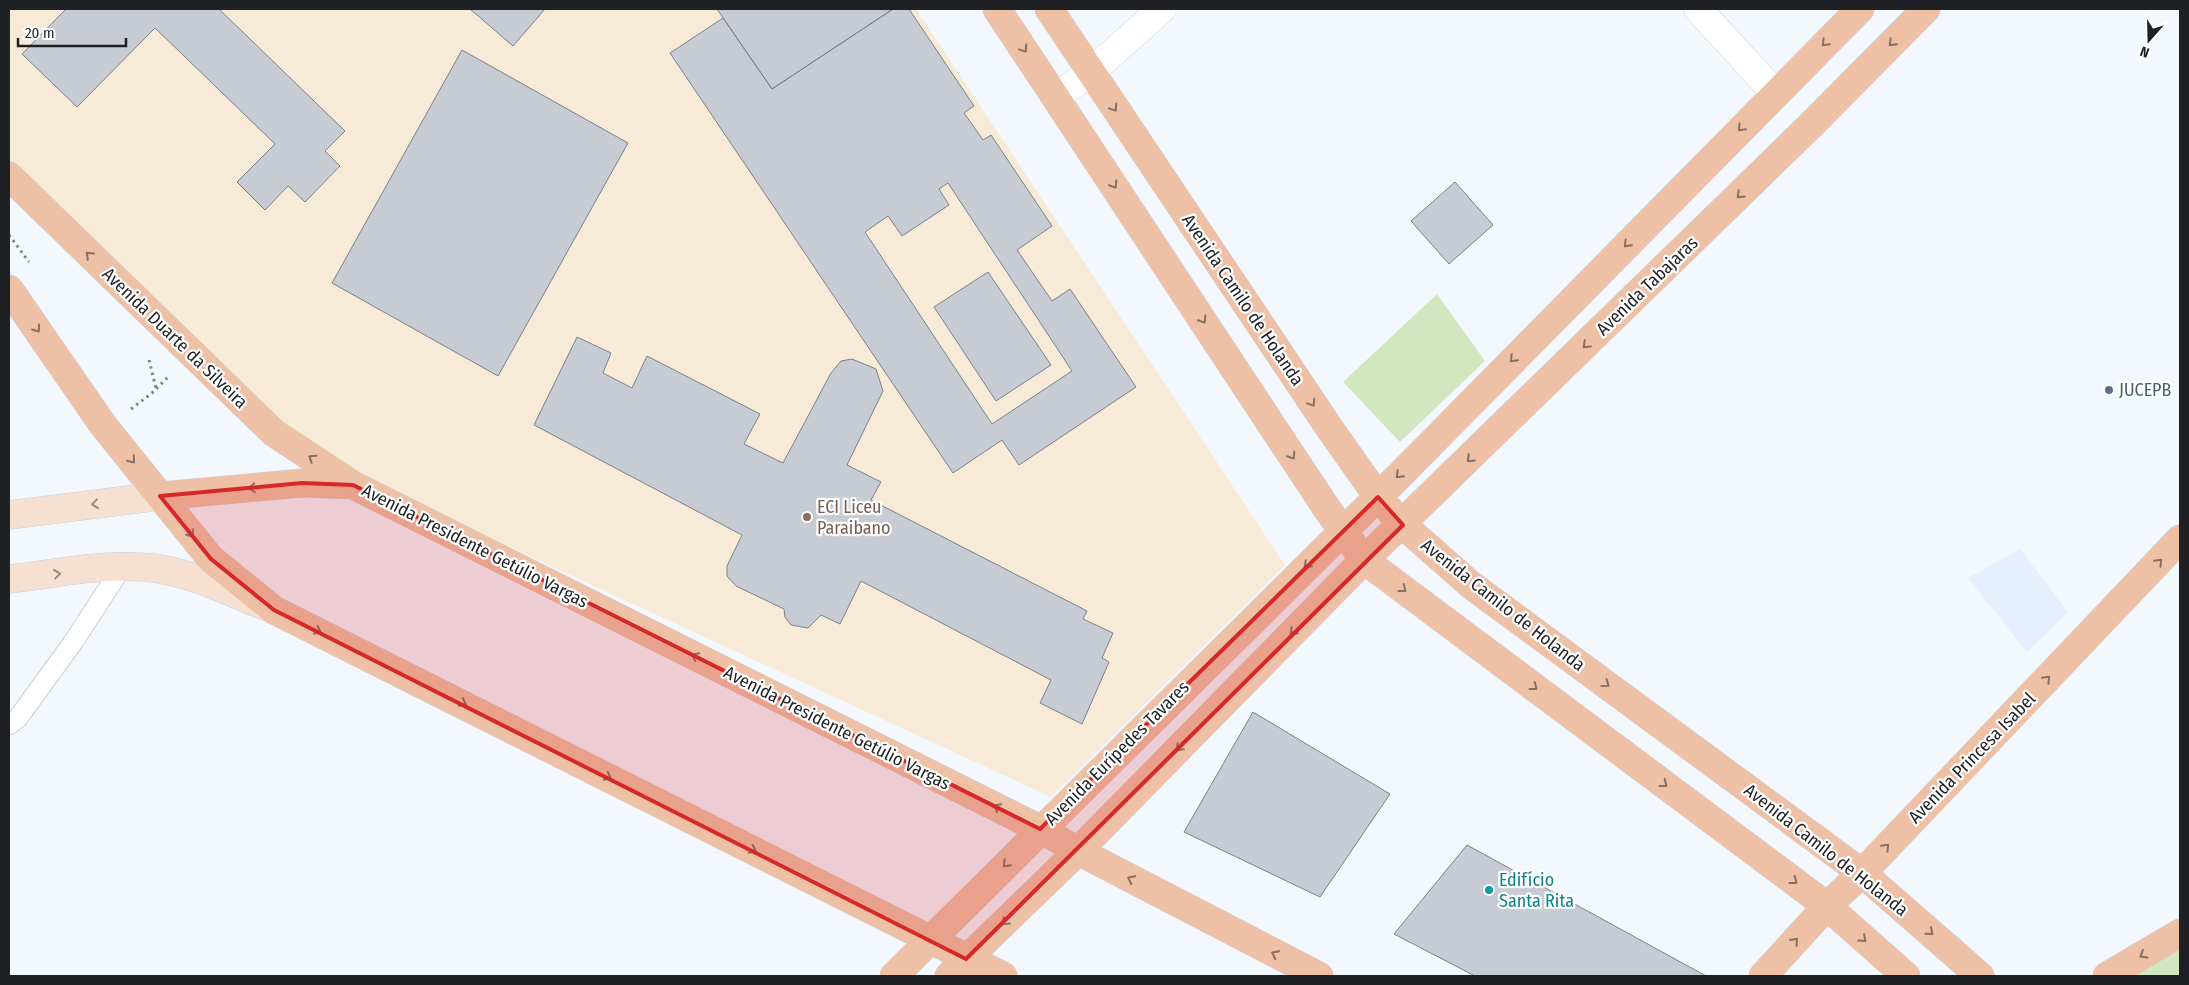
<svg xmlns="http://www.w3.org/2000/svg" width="2189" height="985" viewBox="0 0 2189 985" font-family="'Fira Sans Condensed',sans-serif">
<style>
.built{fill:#e5effe}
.education{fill:#f7ebd7}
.green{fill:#d2e7c0}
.building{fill:#c6cbd4;stroke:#7c8189;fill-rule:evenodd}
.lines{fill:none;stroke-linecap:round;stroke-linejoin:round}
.service-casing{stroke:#c9cfd7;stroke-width:21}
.minor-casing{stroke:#c9cfd7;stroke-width:29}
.secondary-casing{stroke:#c9cfd7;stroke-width:29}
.primary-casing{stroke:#d2d2d3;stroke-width:29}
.path{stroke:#83868b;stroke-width:3;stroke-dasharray:2.5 4;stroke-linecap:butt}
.service{stroke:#fff;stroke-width:19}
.minor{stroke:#fff;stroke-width:28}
.secondary{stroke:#f6e0d2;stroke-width:28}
.primary{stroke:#eec0a6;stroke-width:28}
.oneway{stroke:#867064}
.oneway2{stroke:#958a83}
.marked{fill:#d62828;fill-opacity:0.2;stroke:#d62828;stroke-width:4;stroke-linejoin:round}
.service-dot{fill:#5c6f8a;stroke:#fff;stroke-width:2}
.education-dot{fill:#8d6e63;stroke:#fff;stroke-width:2}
.culture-dot{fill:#0f9aa8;stroke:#fff;stroke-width:2}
.labels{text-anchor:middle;stroke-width:4.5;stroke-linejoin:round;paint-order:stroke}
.street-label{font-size:18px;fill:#1e2023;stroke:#fff}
.service-label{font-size:18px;fill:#4e5e75;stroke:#fff;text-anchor:start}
.education-label{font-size:18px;fill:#785e54;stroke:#fff;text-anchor:start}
.culture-label{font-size:18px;fill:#0d838f;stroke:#fff;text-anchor:start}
</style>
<rect width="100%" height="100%" fill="#f3f7fe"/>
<!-- built -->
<path class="built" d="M2020,549l48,63 -41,40 -59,-74z"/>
<!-- education -->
<path class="education" d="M9,9h907l369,556 -234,232 -760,-351 -282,-285z"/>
<!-- green -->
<path class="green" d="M1437,294l48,67 -85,81 -57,-60z
M2180,942v34h-54z"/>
<!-- building -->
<path class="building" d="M66,9h153l126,122 -20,20 15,15 -35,36 -17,-16 -23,24 -28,-28 38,-38 -120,-116 -78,79 -55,-53z
M470,9h75l-32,37z
M717,9h176l-121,80z
M893,9h16l65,97 -10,7 19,27 8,-5 61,91 -35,24 35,51 18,-12 66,98 -117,78 -17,-25 -49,33 -283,-420 53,-35 49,71zM948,183l124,188 -80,53 -127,-192 23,-16 14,20 47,-31 -10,-16z
M462,50l166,93 -130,233 -166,-93z
M1455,182l38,43 -44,39 -38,-43z
M988,272l63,93 -55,36 -62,-94z
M577,337l34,16 -8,20 29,15 15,-32 113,58 -16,30 39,19 48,-90 10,-12 11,-2 24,10 7,22 -36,74 34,17 -10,18 216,111 -4,8 30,14 -11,25 7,4 -27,62 -42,-21 11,-23 -190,-99 -21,43 -19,-9 -13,13 -17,-3 -6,-8 -1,-8 -48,-23 -9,-10v-10l15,-31 -208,-110z
M1253,712l137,82 -70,103 -136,-65z
M1467,845l239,131h-231l-81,-42z"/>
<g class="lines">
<defs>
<path id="service" d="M9,725l9,-7 56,-77 48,-74"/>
<path id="minor" d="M1698,9l77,84
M1056,97l35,-25 71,-63"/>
<path id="secondary" d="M9,515l151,-19
M9,579c47,-5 97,-17 144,-11 39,5 76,24 112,38"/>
<path id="primary" d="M997,9l330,500 37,51 463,346 79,70
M1049,9l279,417 50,71 25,28 68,60 391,288 118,103
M9,176l265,257 79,52 687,344 38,22 241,125
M9,289l94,136 108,134 63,51 729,366
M160,496l142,-13 51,2
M894,976l506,-501 460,-466
M949,976l129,-125 286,-291 448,-436 114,-115
M1763,976l64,-70 35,-33 318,-334
M2107,976l73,-43"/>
</defs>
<!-- service casing -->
<use href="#service" class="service-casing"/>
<!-- minor casing -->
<use href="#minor" class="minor-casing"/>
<!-- secondary casing -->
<use href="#secondary" class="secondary-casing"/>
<!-- primary casing -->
<use href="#primary" class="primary-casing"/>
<!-- path -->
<path class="path" d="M9,235l20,27
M149,360l7,28
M131,409l21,-16 18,-18"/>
<!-- service -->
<use href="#service" class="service"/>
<!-- minor -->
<use href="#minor" class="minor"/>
<!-- secondary -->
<use href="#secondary" class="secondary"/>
<!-- primary -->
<use href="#primary" class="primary"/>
</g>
<!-- one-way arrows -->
<defs><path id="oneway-chevron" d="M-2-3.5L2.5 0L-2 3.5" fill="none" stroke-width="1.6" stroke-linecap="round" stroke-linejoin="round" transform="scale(1.25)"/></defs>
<g class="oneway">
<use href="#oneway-chevron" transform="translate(1825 43) rotate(135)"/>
<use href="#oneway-chevron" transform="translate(1892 43) rotate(135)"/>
<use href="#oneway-chevron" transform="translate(1024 49) rotate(56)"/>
<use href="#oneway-chevron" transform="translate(1114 108) rotate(56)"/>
<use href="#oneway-chevron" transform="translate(1741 128) rotate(135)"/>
<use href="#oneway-chevron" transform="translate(1114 185) rotate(57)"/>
<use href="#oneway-chevron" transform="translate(1740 195) rotate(136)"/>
<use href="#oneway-chevron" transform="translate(1627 244) rotate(135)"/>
<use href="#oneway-chevron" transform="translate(89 255) rotate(-136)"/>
<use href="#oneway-chevron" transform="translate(1203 320) rotate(57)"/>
<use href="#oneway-chevron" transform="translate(37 329) rotate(55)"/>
<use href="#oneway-chevron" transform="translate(1586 345) rotate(136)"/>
<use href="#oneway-chevron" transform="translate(1513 359) rotate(135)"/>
<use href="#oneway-chevron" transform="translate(1312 403) rotate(56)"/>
<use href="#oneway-chevron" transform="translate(1292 456) rotate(57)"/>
<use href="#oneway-chevron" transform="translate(312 458) rotate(-147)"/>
<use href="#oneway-chevron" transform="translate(1470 459) rotate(136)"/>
<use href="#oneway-chevron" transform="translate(132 460) rotate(51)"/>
<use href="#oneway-chevron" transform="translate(1399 475) rotate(135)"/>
<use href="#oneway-chevron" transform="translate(252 488) rotate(175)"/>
<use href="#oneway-chevron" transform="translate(191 534) rotate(51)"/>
<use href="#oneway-chevron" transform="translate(2159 562) rotate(-46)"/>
<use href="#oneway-chevron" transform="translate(1307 565) rotate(135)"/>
<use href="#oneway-chevron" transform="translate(1403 589) rotate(37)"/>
<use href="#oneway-chevron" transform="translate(318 631) rotate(26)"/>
<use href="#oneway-chevron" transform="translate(1293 632) rotate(135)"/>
<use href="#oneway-chevron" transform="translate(695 656) rotate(-153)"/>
<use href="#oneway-chevron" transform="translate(2047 679) rotate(-46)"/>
<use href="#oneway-chevron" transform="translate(1606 684) rotate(36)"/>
<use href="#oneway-chevron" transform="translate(1534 687) rotate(37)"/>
<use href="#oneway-chevron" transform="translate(463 703) rotate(27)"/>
<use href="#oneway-chevron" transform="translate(1179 748) rotate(135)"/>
<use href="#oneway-chevron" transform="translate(608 777) rotate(27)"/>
<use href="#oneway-chevron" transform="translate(1664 784) rotate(37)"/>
<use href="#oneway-chevron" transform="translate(997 807) rotate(-153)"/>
<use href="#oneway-chevron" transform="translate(1886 847) rotate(-46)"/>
<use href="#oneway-chevron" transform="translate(753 850) rotate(27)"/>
<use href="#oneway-chevron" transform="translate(1006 864) rotate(135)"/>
<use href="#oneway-chevron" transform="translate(1131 879) rotate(-153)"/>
<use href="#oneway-chevron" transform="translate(1794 881) rotate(37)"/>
<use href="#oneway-chevron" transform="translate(1005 922) rotate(136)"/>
<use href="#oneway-chevron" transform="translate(1930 932) rotate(41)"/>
<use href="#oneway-chevron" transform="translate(1863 939) rotate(42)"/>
<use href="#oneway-chevron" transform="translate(1795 941) rotate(-48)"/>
<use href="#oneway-chevron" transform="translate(1275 954) rotate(-153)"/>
<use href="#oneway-chevron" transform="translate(2143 955) rotate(150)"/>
</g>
<g class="oneway2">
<use href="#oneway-chevron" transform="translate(95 504) rotate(173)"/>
<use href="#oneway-chevron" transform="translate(57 574) rotate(-7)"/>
</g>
<!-- marked area -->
<path class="marked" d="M302,483l51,2 687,344 338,-332 25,28 -437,434 -692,-349 -63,-51 -51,-63z"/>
<!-- markers -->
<circle class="service-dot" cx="2109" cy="390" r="5"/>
<circle class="education-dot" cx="807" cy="517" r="5"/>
<circle class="culture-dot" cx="1489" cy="890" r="5"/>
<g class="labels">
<!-- street labels -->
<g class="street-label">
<text transform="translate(1647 286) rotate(-44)" y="6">Avenida Tabajaras</text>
<text transform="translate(1243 300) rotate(56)" y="6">Avenida Camilo de Holanda</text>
<text transform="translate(175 338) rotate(44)" y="6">Avenida Duarte da Silveira</text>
<text transform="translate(475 546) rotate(27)" y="6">Avenida Presidente Getúlio Vargas</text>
<text transform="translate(1503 605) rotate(38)" y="6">Avenida Camilo de Holanda</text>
<text transform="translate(837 728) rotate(27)" y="6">Avenida Presidente Getúlio Vargas</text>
<text transform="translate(1117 753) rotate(-45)" y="6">Avenida Eurípedes Tavares</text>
<text transform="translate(1972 758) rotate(-46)" y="6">Avenida Princesa Isabel</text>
<text transform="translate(1826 850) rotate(38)" y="6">Avenida Camilo de Holanda</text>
</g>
<!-- service labels -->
<g class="service-label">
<text x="2119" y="396">JUCEPB</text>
</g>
<!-- education labels -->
<g class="education-label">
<text x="817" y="513">ECI Liceu<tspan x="817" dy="21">Paraibano</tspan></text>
</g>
<!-- culture labels -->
<g class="culture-label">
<text x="1499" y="886">Edifício<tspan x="1499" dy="21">Santa Rita</tspan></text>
</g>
</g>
<!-- border -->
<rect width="2189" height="985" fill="none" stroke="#1e2023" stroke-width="20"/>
<!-- north arrow -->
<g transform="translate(2149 40) rotate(200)" stroke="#ffffff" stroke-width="4" paint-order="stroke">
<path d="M0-4L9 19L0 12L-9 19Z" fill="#1e2023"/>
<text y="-8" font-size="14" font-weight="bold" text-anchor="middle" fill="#1e2023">N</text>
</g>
<!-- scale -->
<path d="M18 38v8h108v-8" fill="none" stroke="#1e2023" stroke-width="2.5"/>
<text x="25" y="38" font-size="15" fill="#1e2023" stroke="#ffffff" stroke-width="4" paint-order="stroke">20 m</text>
</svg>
